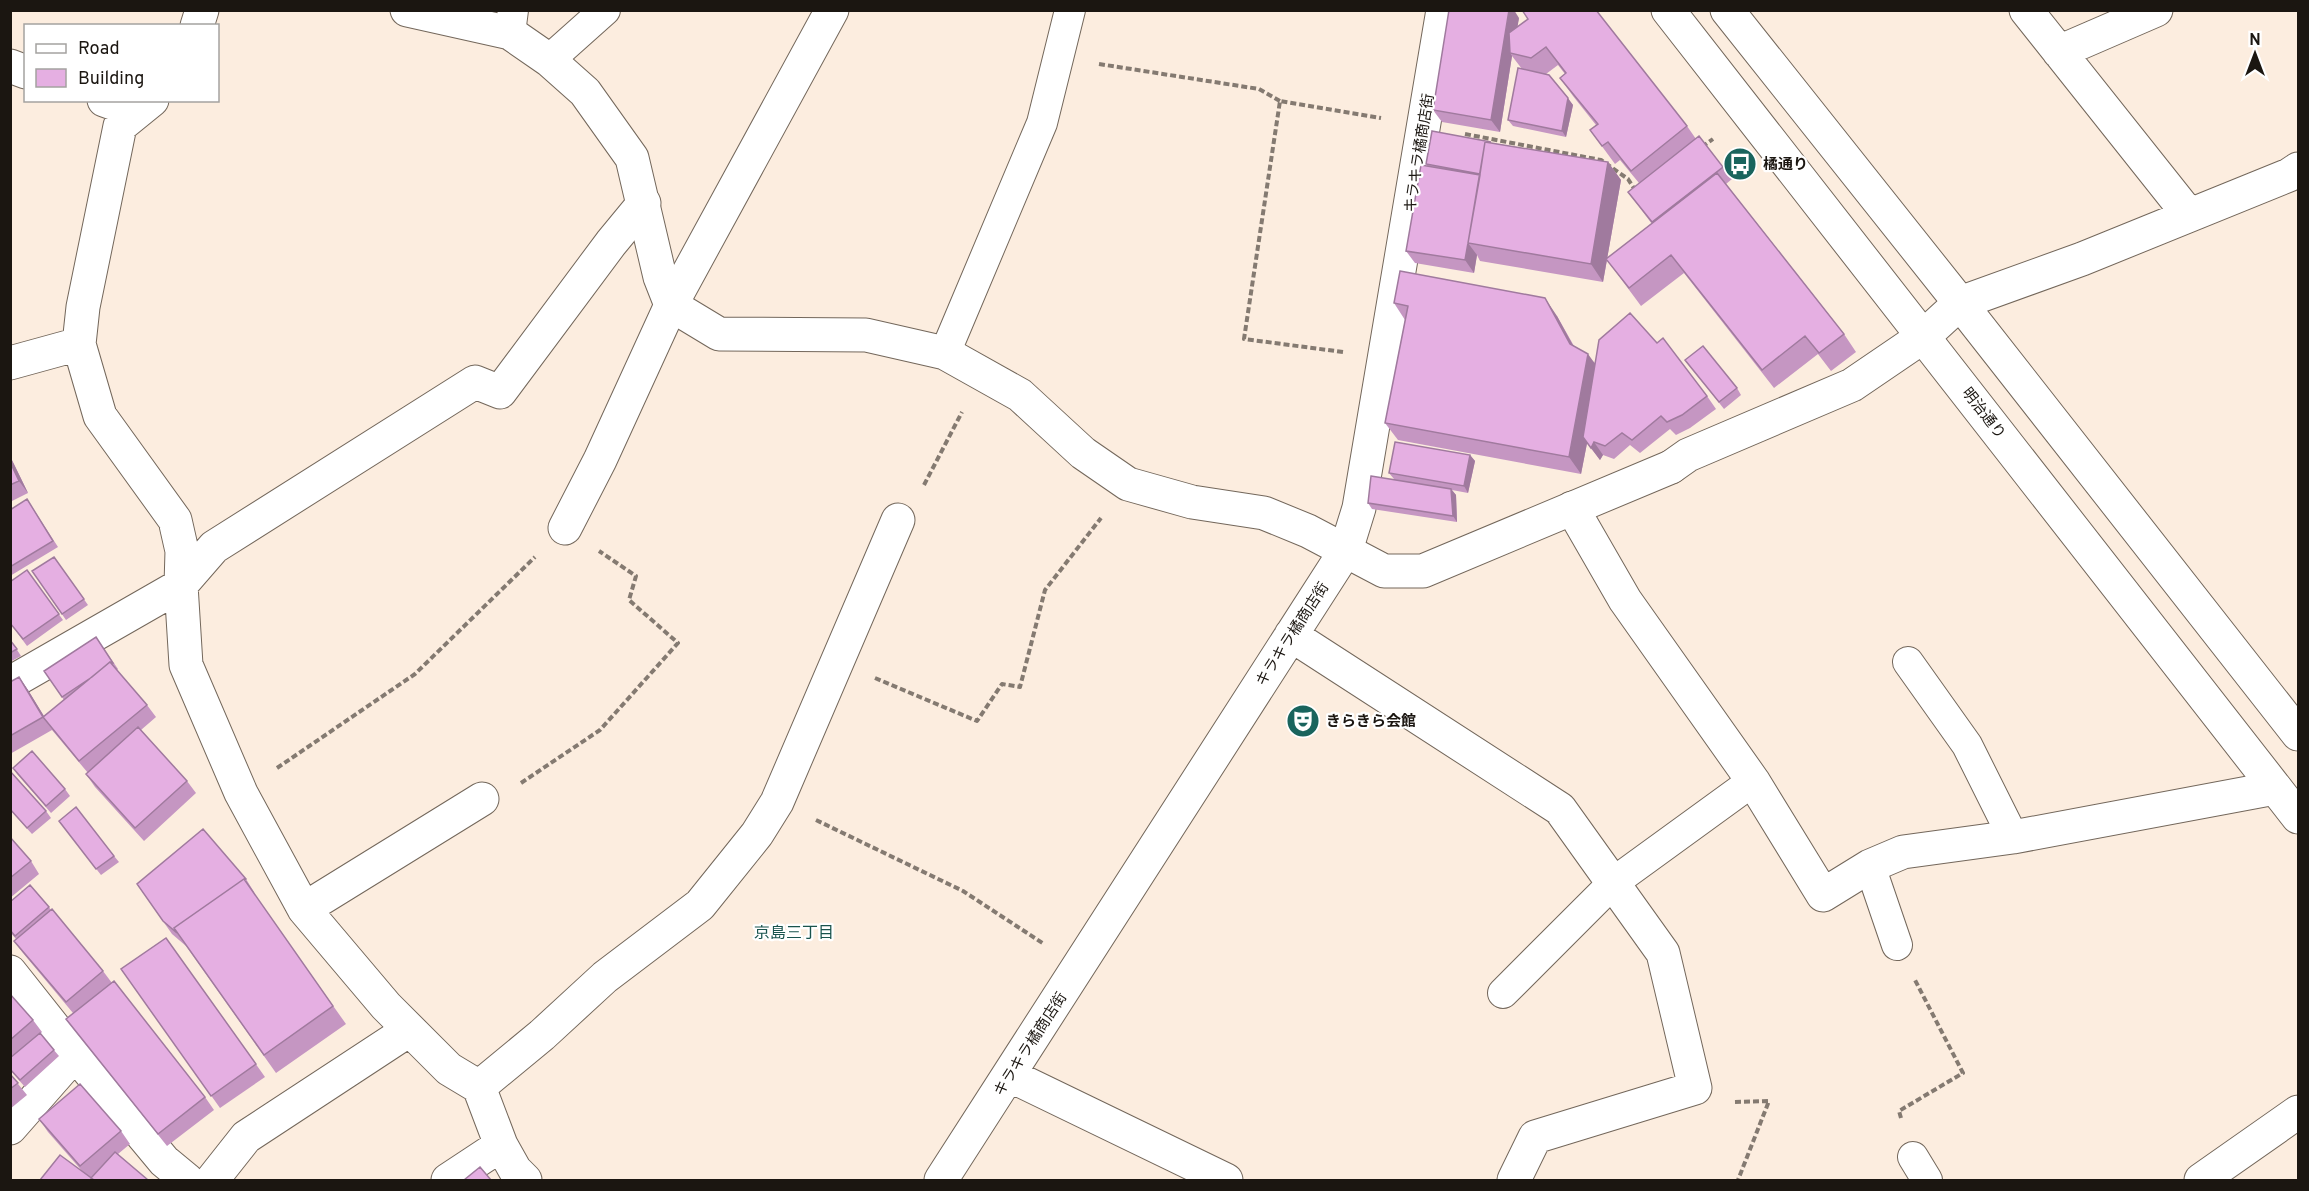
<svg xmlns="http://www.w3.org/2000/svg" width="2309" height="1191" viewBox="0 0 2309 1191" font-family="Overpass,'Noto Sans JP',sans-serif">
<style>
.lines{fill:none;stroke-linecap:round;stroke-linejoin:round}
.service-casing{stroke:#73675b;stroke-width:32}
.minor-casing{stroke:#73675b;stroke-width:35}
.tertiary-casing{stroke:#73675b;stroke-width:35}
.primary-casing{stroke:#73675b;stroke-width:35}
.path{stroke:#847a71;stroke-width:4;stroke-dasharray:6 3;stroke-linecap:butt}
.service{stroke:#fff;stroke-width:30}
.minor{stroke:#fff;stroke-width:33}
.tertiary{stroke:#fff;stroke-width:33}
.primary{stroke:#fff;stroke-width:33}
.wall{fill:#c596c2}
.shaded-wall{fill:#a07a9e}
.building{fill:#e5afe2;stroke:#a07a9e;stroke-width:1.5}
.labels{text-anchor:middle;stroke-width:4.5;stroke-linejoin:round;paint-order:stroke}
.street-label{font-size:15px;fill:#1b1611;stroke:#fff}
.poi-label{font-size:15px;font-weight:bold;fill:#1b1611;stroke:#fff;text-anchor:start}
.neighbourhood-label{font-size:16px;fill:#19534d;stroke:#fff}
</style>
<rect width="100%" height="100%" fill="#fceddf"/>
<g class="lines">
<defs>
<path id="service" d="M510,33l3,-23
M549,60l56,-50
M945,353l97,-230 28,-113
M1908,662l59,83 46,92
M1870,866l27,79
M1503,993l111,-111 139,-101
M1913,1157l14,23"/>
<path id="minor" d="M2026,10l163,205
M197,26l5,-16
M2059,52l97,-42
M10,66l16,6
M104,100l33,12
M152,100l-32,26 -37,181 -4,37 21,72 75,104 7,31 -1,34 5,80 55,128 63,116 82,97 63,63 30,18 22,58 14,25 10,10
M10,363l69,-19
M1671,467l17,-12 164,-70 72,-49 36,-33 122,-44 207,-84 9,-6
M1572,508l53,92 128,181 70,114 47,-29 33,-14 110,-15 262,-49
M565,528l35,-68 71,-155 161,-295
M1291,635l269,174 103,144 32,135 -160,49 -21,43
M10,683l171,-98 33,-38 261,-165 25,10 111,-149 33,-40
M304,909l178,-110
M10,972l65,82 89,107 23,19
M1009,1075l217,105
M479,1087l63,-52 63,-58 95,-72 57,-71 20,-32 121,-282
M10,1128l65,-74
M212,1180l34,-43 163,-107
M448,1180l53,-35
M941,1180l405,-630 13,-42 84,-498
M2201,1180l97,-68"/>
<path id="tertiary" d="M407,10l103,23 39,27 36,32 47,66 28,119 11,28 48,29 147,1 79,18 75,42 63,58 45,31 64,18 72,11 44,18 76,40h39l248,-104"/>
<path id="primary" d="M1668,10l630,807
M1727,10l233,293 338,431"/>
</defs>
<!-- service casing -->
<use href="#service" class="service-casing"/>
<!-- minor casing -->
<use href="#minor" class="minor-casing"/>
<!-- tertiary casing -->
<use href="#tertiary" class="tertiary-casing"/>
<!-- primary casing -->
<use href="#primary" class="primary-casing"/>
<!-- path -->
<path class="path" d="M1099,64l160,25 21,12
M1465,134l136,26 27,19 7,11
M1702,147l11,-8
M1343,352l-99,-13 36,-238 101,17
M924,485l38,-73
M875,678l102,43 25,-37 18,3 25,-97 56,-72
M277,768l138,-94 120,-117
M521,783l79,-53 78,-87 -49,-43 7,-24 -37,-25
M816,820l147,71 81,53
M1735,1102l34,-1 -31,79
M1901,1118l-2,-7 64,-38 -48,-93"/>
<!-- service -->
<use href="#service" class="service"/>
<!-- minor -->
<use href="#minor" class="minor"/>
<!-- tertiary -->
<use href="#tertiary" class="tertiary"/>
<!-- primary -->
<use href="#primary" class="primary"/>
</g>
<!-- wall -->
<path class="wall" d="M1519,18l-2,9 11,-8 159,107 9,13 27,28 9,12 -6,5 118,150 12,18 -25,19 -13,-17 -44,34 -90,-115 -43,33 -34,-46 -4,22 -123,-21 -3,-6 -3,18 -59,-10 -9,-12 21,-85 -1,-2 66,-21 116,19 13,18 -14,79 45,-35 -24,-32 11,-9 -19,-23 -5,4 -25,-34 6,-5 -23,-29 -13,-18 5,-4 -7,-9 -12,9 27,31 -7,32 -53,-11 -5,-6 14,-51 -10,-13 -12,76 -58,-10 -9,-12z
M1394,303l163,13 17,30 21,17 62,-20 50,53 9,13 -26,19 -14,7 -6,-6 -30,24 -10,-8 -16,14 -11,-4 -3,5 -13,-17 -6,31 -183,-34 -13,-17 20,-103z
M1685,360l52,28 4,7 -17,14z
M1470,455l5,6 -7,32 -16,-3 4,5 1,27 -85,-13 -4,-6 26,-24 -5,-6z
M10,456l18,37 -18,9z
M27,499l31,48 -48,29v-66z
M54,557l34,48 -22,15 -34,-49z
M27,570l36,50 -36,26 -17,-23z
M96,637l22,32 -1,1 30,35 9,12 -15,13 46,51 9,12 -52,48 -49,-54 -9,-13 2,-1 -36,-43 -42,24v-72l9,-5 9,13 16,26 20,-16 -20,-29z
M10,639l11,17 -11,6z
M13,768l52,21 5,7 -19,17 -34,-39z
M10,771l36,40 5,7 -19,16 -22,-24z
M59,821l55,35 5,6 -18,13z
M10,837l21,24 8,13 -29,24z
M246,879l8,13 -1,1 93,131 -70,49 -90,-127 -14,-12 -35,-50z
M30,885l73,86 9,12 93,114 9,13 -47,36 -92,-115 -9,-12 7,-6 -50,-60 -9,-12 2,-2 -6,-7v-30z
M166,938l99,139 -45,31 -99,-139z
M10,994l23,26 9,12 -2,2 19,22 -34,31 -15,-17z
M10,1074l17,21 -17,14z
M39,1119l82,12 9,13 -12,10 30,26h-108l43,-8 -35,-40z"/>
<!-- shaded-wall -->
<path class="shaded-wall" d="M1509,10h5l5,8 -6,36 -3,-1 2,3 -12,76 -9,-12z
M1568,98l5,7 -7,32 -4,-6z
M1608,162l13,18 -18,102 -12,-18z
M1480,175l-12,68 9,12 -3,18 -9,-13z
M1545,298l12,18 25,46 -12,-18z
M1588,354l13,18 -20,102 -12,-17z
M1594,442l9,13 -3,5 -9,-12z
M1470,455l5,6 -7,32 -4,-7z
M10,456l18,37 -9,-12 -9,-19z
M1451,489l5,6 1,27 -4,-6z
M19,677l9,13 20,33 -5,-6z"/>
<!-- building -->
<path class="building" d="M1449,10h60l-18,110 -58,-10z
M1522,10h74l91,116 -56,45 -23,-29 -6,4 -12,-16 8,-6 -38,-46 6,-5 -20,-26 -15,11 -21,-5 -1,-20 19,-14z
M1518,68l31,7 19,23 -6,33 -54,-11z
M1432,131l59,11h-6l-5,32 -54,-10z
M1699,136l24,31 -71,55 -24,-30z
M1485,142l123,20 -17,102 -123,-21z
M1421,165l59,10 -15,85 -59,-9z
M1717,173l127,161 -25,19 -14,-17 -43,34 -91,-115 -42,33 -23,-29z
M1400,271l145,27 25,46 18,10 -19,103 -184,-34 23,-117 -14,-3z
M1630,313l27,30 6,-5 44,58 -25,19 -15,7 -6,-6 -29,24 -10,-7 -17,13 -11,-4 -3,6 -8,-11 16,-97z
M1703,346l34,42 -18,14 -34,-42z
M1395,442l75,13 -6,31 -75,-13z
M10,462l9,19 -9,4z
M1371,476l80,13 2,27 -85,-13z
M27,499l26,42 -43,26v-57z
M54,557l30,42 -22,15 -30,-43z
M27,570l32,44 -36,25 -13,-16v-41z
M96,637l17,26h-1l-2,-1 -18,15 -30,20 -18,-26z
M10,640l7,9 -7,4z
M110,662l37,43 -68,56 -36,-44 -33,19v-54l9,-5 24,40z
M138,727l49,54 -52,47 -49,-54z
M32,751l33,38 -19,17 -33,-38z
M10,771l36,40 -19,17 -17,-19z
M76,807l38,49 -18,13 -37,-48z
M203,829l43,50 -1,1 -1,-1 -70,49 3,5 -14,-12 -26,-37z
M10,837l21,24 -21,17z
M244,879l89,127 -69,49 -90,-127z
M30,885l19,22 -34,29 -5,-6v-28z
M52,909l51,62 -37,31 -52,-61z
M166,938l90,126 -45,32 -90,-127z
M114,981l91,116 -47,37 -92,-115z
M10,994l23,26 -23,20z
M40,1033l14,17 -34,30 -10,-11v-11z
M10,1074l8,9 -8,6z
M80,1084l41,47 -41,35 -41,-47z
M115,1152l33,28h-54l-3,-2z
M60,1155l34,25h-54z
M480,1167l11,13h-27z"/>
<!-- icons -->
<defs>
<symbol id="bus-disc" viewBox="-11 -11 22 22"><circle r="9.5" fill="#19645d" stroke="#fff"/><path d="M-5-6H5V4H4V6H2V4H-2V6H-4V4H-5ZM-3.5-4V0h7V-4ZM-3.5 1.2v1.5H-2V1.2ZM2 1.2v1.5H3.5V1.2Z" fill="#fff"/></symbol>
<symbol id="theatre-disc" viewBox="-11 -11 22 22"><circle r="9.5" fill="#19645d" stroke="#fff"/><path d="M-5-5.5Q0-4 5-5.5V0Q5 5 0 6Q-5 5-5 0ZM-3.3-2.5H-1v1.5H-3.3ZM1-2.5H3.3v1.5H1ZM-2.8 1Q0 5.5 2.8 1Z" fill="#fff"/></symbol>
</defs>
<g fill-rule="evenodd">
<use href="#bus-disc" x="1721" y="145" width="38" height="38"/>
<use href="#theatre-disc" x="1284" y="702" width="38" height="38"/>
</g>
<g class="labels">
<!-- street labels -->
<g class="street-label">
<text transform="translate(1419 153) rotate(-81)" y="5">キラキラ橘商店街</text>
<text transform="translate(1984 413) rotate(52)" y="5">明治通り</text>
<text transform="translate(1292 634) rotate(-57)" y="5">キラキラ橘商店街</text>
<text transform="translate(1030 1044) rotate(-57)" y="5">キラキラ橘商店街</text>
</g>
<!-- poi labels -->
<g class="poi-label">
<text x="1763" y="169">橘通り</text>
<text x="1326" y="726">きらきら会館</text>
</g>
<!-- neighbourhood labels -->
<g class="neighbourhood-label">
<text x="794" y="938">京島三丁目</text>
</g>
</g>
<!-- border -->
<rect width="2309" height="1191" fill="none" stroke="#1b1611" stroke-width="24"/>
<!-- legend -->
<rect x="24" y="24" width="195" height="78" fill="#ffffff" stroke="#a4a2a0" stroke-width="1.5"/>
<rect x="36" y="44" width="30" height="9" fill="#ffffff" stroke="#a4a2a0" stroke-width="1.5"/>
<text x="78" y="54" font-size="18" fill="#1b1611">Road</text>
<rect x="36" y="69" width="30" height="18" fill="#e5afe2" stroke="#a4a2a0" stroke-width="1.5"/>
<text x="78" y="84" font-size="18" fill="#1b1611">Building</text>
<!-- north arrow -->
<g transform="translate(2255 54)" stroke="#ffffff" stroke-width="4.5" paint-order="stroke">
<path d="M0-4.5L10 22L0 15L-10 22Z" fill="#1b1611"/>
<text y="-9" font-size="16" font-weight="bold" text-anchor="middle" fill="#1b1611">N</text>
</g>
</svg>
